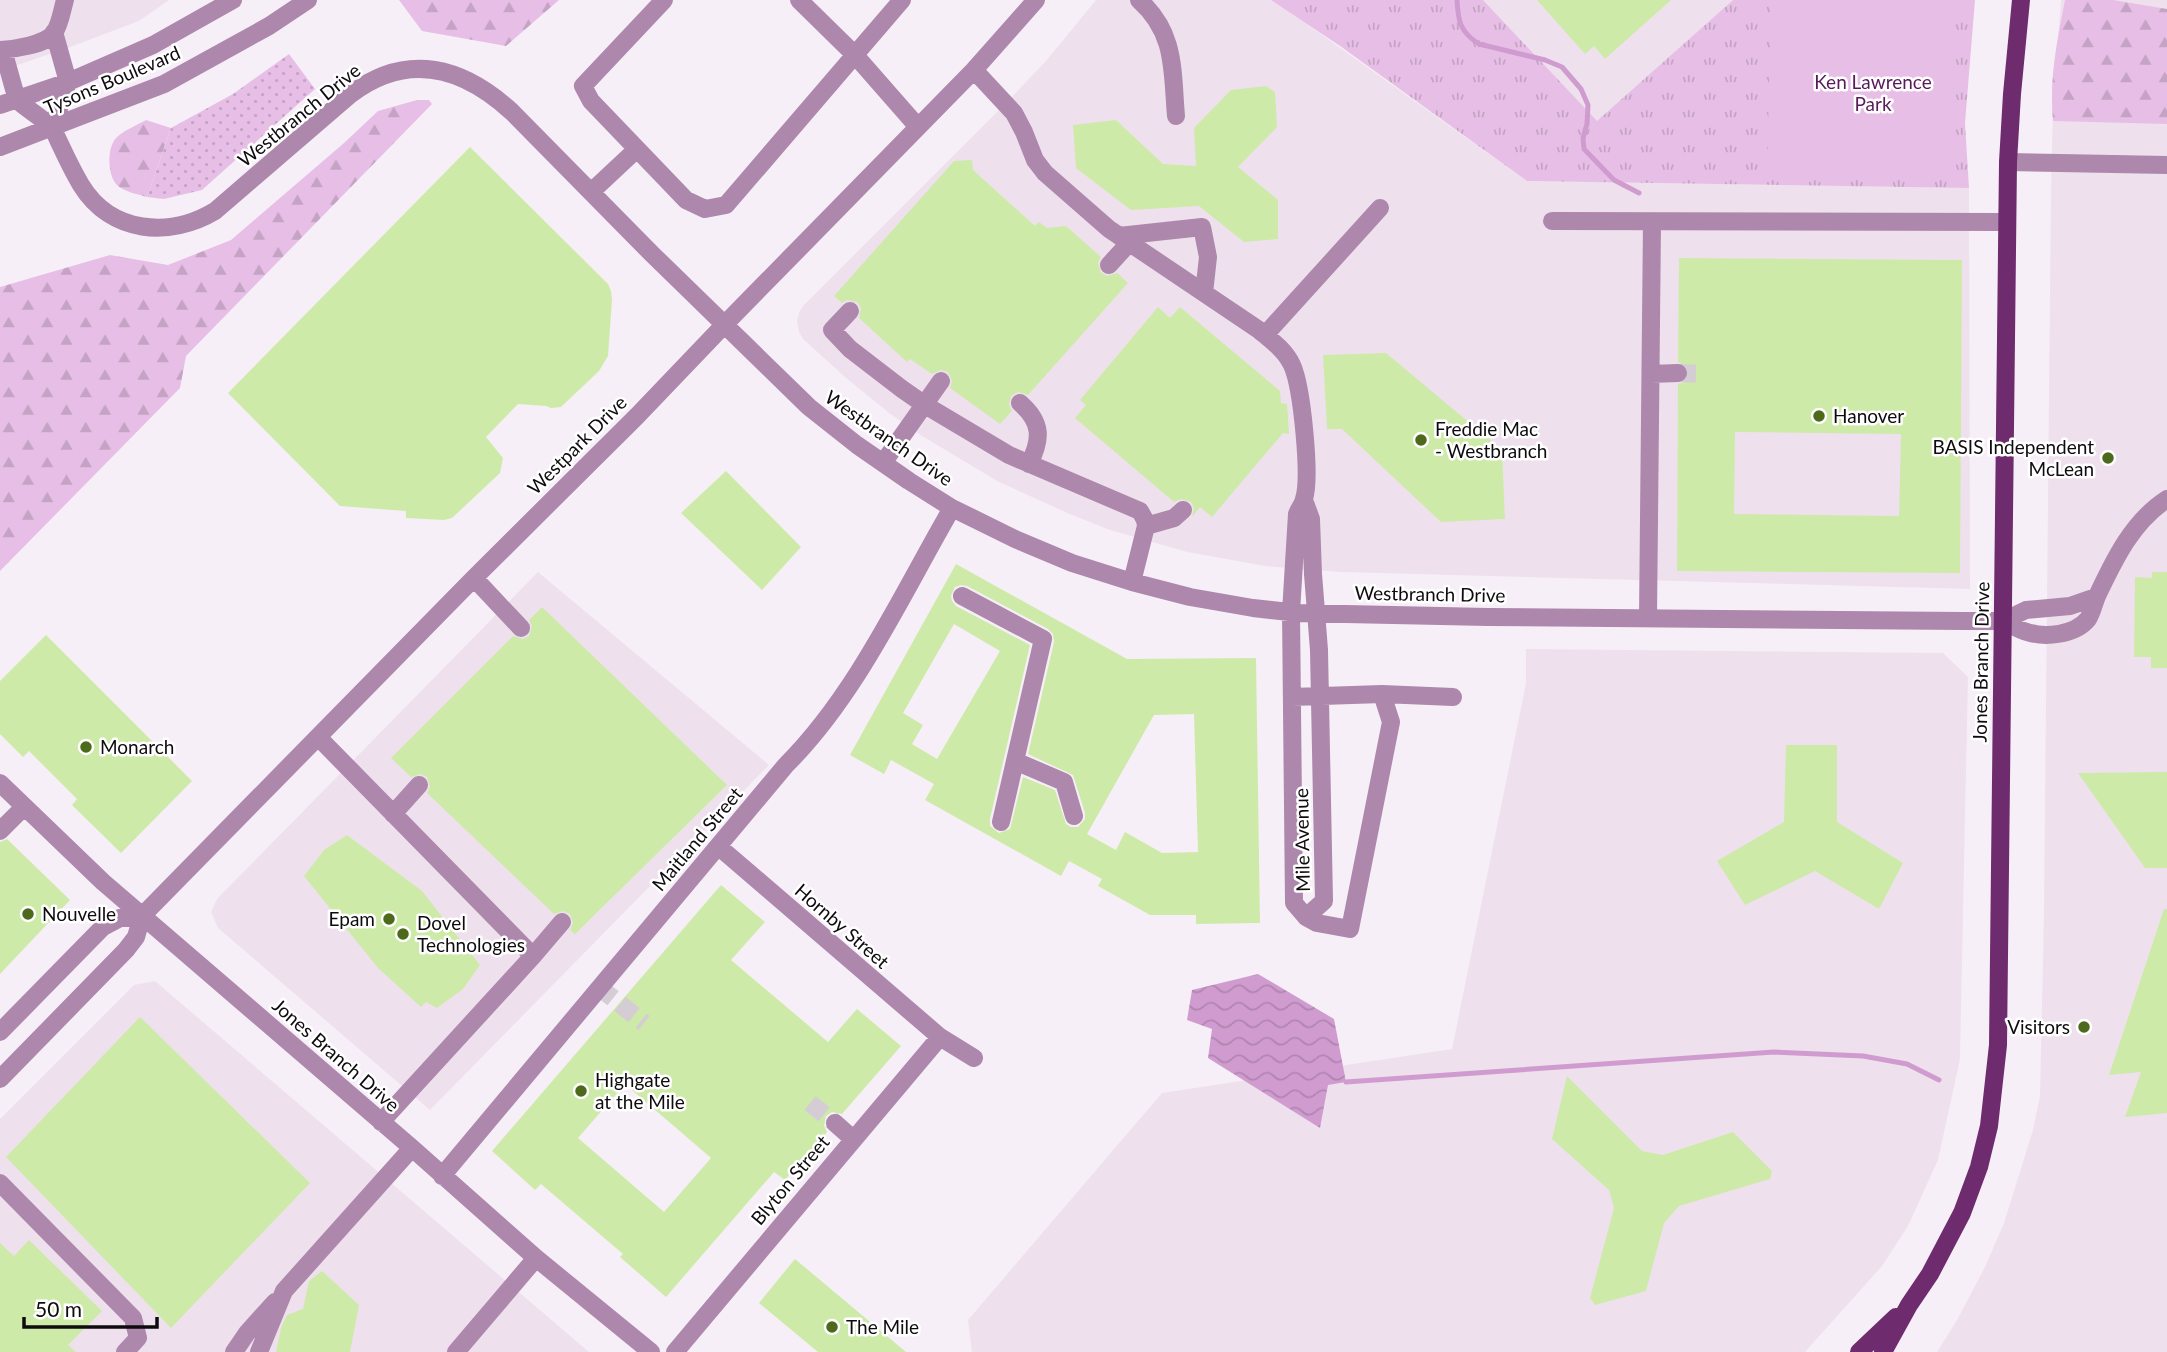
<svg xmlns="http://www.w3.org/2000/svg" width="2167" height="1352" viewBox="0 0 2167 1352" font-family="Lato,sans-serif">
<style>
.built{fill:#eee1ed}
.grass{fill:url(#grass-tufts)}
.forest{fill:url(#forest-firs)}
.garden{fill:url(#garden-dots)}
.pitch{fill:#e7bfe6}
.water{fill:url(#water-waves)}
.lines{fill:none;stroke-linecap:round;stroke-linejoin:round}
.stream{stroke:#d09ccf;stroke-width:5}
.building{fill:#ceeaa8;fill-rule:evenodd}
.minor-tunnel{stroke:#d4cdd4;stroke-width:18;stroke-dasharray:18 9;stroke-linecap:butt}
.minor{stroke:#ad87ac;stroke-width:18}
.major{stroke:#6e2c6f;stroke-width:18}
.poi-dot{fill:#4d691c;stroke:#fff;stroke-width:2.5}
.labels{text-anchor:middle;stroke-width:5;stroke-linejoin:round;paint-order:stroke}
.street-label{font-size:19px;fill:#0e0b0e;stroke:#fff}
.park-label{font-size:19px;fill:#581b5a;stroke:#fff}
.poi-label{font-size:19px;fill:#0e0b0e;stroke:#fff;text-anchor:start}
</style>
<defs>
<pattern id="grass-tufts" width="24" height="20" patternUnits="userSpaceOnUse" patternTransform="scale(1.75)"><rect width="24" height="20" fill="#e7bfe6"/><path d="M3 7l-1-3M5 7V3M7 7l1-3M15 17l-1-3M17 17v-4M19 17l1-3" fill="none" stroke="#c5a3c4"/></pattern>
<pattern id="forest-firs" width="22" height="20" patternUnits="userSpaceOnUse" patternTransform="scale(1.75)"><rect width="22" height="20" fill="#e7bfe6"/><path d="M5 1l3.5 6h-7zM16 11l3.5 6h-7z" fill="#c5a3c4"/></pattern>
<pattern id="garden-dots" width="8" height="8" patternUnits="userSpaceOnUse" patternTransform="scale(1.75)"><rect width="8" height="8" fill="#e7bfe6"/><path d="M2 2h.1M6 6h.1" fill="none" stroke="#c5a3c4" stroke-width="1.8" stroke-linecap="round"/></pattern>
<pattern id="water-waves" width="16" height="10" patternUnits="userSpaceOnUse" patternTransform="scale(1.75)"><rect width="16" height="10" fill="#d09ccf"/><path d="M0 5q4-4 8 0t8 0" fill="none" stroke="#b185b1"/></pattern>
</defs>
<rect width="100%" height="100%" fill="#f7eff7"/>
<!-- built -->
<path class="built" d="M0,0h169l-30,21 -66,25 -73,25z
M1096,0h177l254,181 442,7 1,401 -629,-17 -76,-6 -78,-14 -77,-22 -38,-15 -73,-33 -77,-46 -33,-23 -44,-36 -42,-38 -4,-7 -2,-11 2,-8 4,-7 204,-204 39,-41z
M1483,0h250l-136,122z
M2061,0h106v1352h-230l20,-32 28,-53 19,-44 29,-93 7,-34 4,-186 7,-723 2,-77z
M538,572l231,193 -339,345 -212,-182 -7,-16 6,-13z
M1526,649l417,4 25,24 -8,382 -22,101 -30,66 -26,40 -77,86h-833l-4,-32 194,-227 290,-44 74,-366z
M155,981l434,371h-589v-233l134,-134z"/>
<!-- grass -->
<path class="grass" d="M1271,0h212l114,121 136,-121h242l-10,123 4,65 -442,-7 -187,-135z"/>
<!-- forest -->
<path class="forest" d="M399,0h160l-53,46 -84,-15z
M2065,0h48l54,9v115l-114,-3c-4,-42 4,-80 12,-121z
M417,100h12l3,4 -246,252 -6,32 -180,183v-284l110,-32 58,10 63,-25 113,-97 34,-32z
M146,120l25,8 -24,69c-9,-3 -24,-5 -31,-13 -9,-11 -9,-38 1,-47 8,-7 20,-12 29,-17z"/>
<!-- garden -->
<path class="garden" d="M289,54l26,35 -113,101 -38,9 -17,-2 24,-69 62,-34z"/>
<!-- pitch -->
<path class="pitch" d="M1771,0h179l-2,180 -181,-3z"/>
<!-- water -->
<path class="water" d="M1258,974l76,45 12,63 -18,3 -8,43 -112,-70 4,-29 -25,-9 5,-30z"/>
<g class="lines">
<!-- stream -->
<path class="stream" d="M1457,0c1,21 3,32 22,44l66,16 17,7 19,22 7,16 -1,19 -4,14 1,11 30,31 25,13
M1346,1082l428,-30 89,4 44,8 32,16"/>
</g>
<!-- building -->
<path class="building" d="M1537,0h134l-66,59 -11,-13 -9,8z
M1266,86l9,6 2,35 -39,40 40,33v39l-34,3 -45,-36 -68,4 -55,-42 -3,-43 43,-5 47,44 33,2 -2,-38 37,-38z
M470,147l138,137 3,7 1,9 -4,56 -9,15 -38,36 -10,1 -5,-2 -28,-2 -32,33 17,21 -3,15 -48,45 -8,2 -38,-2v-7l-66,-5 -112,-113z
M972,160l1,10 62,56 4,-4 8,6 19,-2 35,31 -3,6 3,10 6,3 10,-3 11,10 -100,112 -10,-3 -7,4 -2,9 3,6 -12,13 -50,-36 2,-7 -4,-9 -7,-2 -9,4 -22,-15 -3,3 -48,-44 2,-10 -4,-6 -10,-2 -5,3 -8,-7 120,-135z
M1679,258l283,2 -2,313 -283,-2 1,-187 7,-2 4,-9 -2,-7 -9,-4zM1735,432l166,2 -2,82 -165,-2z
M1158,307l12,11 10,-11 100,84 1,12 6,1 2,30 -6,-1 -71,84 -12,-10 -8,10 2,-9 -3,-6 -10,-3 -7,3 -99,-84 11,-13 -6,-5z
M1386,353l116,97 3,69 -64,3 -99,-93h-15l-4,-74z
M726,471l75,76 -39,43 -81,-77z
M956,564l171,95 129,-1 4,265 -64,1v-9h-46l-52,-29 4,-7 -33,-18 -8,15 -136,-76 9,-16 -43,-24 -7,14 -34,-19zM961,585l6,1 81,43 5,5 1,8 -26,112 45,21 12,38v6l-7,8h-7l-5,-3 -11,-34 -32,-13 -13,52 -11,4 -9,-7v-7l40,-174 -74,-39 -4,-5 -1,-5 4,-9zM954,624l46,27 -63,108 -25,-15 11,-19 -20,-12zM1194,714l4,138 -36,1 -37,-21 -9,18 -29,-16 67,-119z
M2152,572h15v96h-16v-11h-17l1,-80 17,1z
M542,607l185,178 -152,149 -5,-4 3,-7 -3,-9 -7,-3 -9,3 -127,-121 3,-6 -3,-10 -6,-3 -10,3 -20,-19 122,-122 10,3 6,-3 3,-10 -3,-6z
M46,635l146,146 -71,72 -49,-48 5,-6 -48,-48 -6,6 -23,-23v-53z
M1786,745h51v77l66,41 -24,46 -64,-38 -70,34 -28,-44 67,-39z
M2167,772v96h-22l-67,-95z
M347,835l75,56 58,74 -17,24 -26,19 -11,-6 -5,5 -43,-39 -74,-92 20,-26z
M7,839l63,61 -70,74v-132z
M721,885l44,37 -34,38 97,82 29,-33 44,37 -59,68 -10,-2 -6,4 -2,10 3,6 -42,48 -11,-8 -108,125 -46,-40 3,-3 -82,-70 -6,6 -43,-39zM625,1084l86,74 -47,54 -86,-74z
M2164,909h3v204l-42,4 16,-45 -32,3z
M140,1017l170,166 -139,145 -165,-171z
M1567,1076l75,75 21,4 70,-23 39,39 -2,8 -91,27 -15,17 -18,68 -51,14 -5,-7 24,-90 -5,-18 -57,-51z
M29,1240l73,71 -34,34 8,7h-76v-109l14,13z
M795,1259l111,93h-88l-59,-49z
M322,1271l37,34 -9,47h-74l5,-24 6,-13 16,-6 6,-28z"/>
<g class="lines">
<!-- minor-tunnel -->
<path class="minor-tunnel" d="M1678,373l27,1
M599,987l45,36
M810,1103l25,20"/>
<!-- minor -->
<path class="minor" d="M664,0l-81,86 8,15 95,99 19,9 21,-4 176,-205
M799,0l55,54 64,73
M1139,0c37,33 33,70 37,116
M54,32l14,50
M0,50c14,-1 45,-5 54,-17 6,-8 8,-23 11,-33
M3,50l14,50
M974,70l40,43 10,19 11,28 10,13 64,56 150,101c12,10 26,20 33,35 10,22 19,112 12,134 -1,5 -5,10 -7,15l-6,98 3,291 12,14 18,-16 -5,-251 -6,-76 -2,-55 -7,-19
M17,100c10,9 24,17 34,27 4,5 7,13 10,19 6,13 13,27 20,39 30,49 89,53 134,26l136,-117c57,-43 112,-27 161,18l140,142 157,153 48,38 52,36 43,27 63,31 57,24 60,19 58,15 63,11 45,5 190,4 476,4h39l23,-11 44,-4 26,-9
M0,105l68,-23 85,-37 80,-45
M52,129l16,-47
M0,147l164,-63 105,-58 39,-26
M2008,162l159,3
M591,192l46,-43
M1552,221l455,1
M1119,236l83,-9 6,30 -4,36
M1109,265l20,-22
M850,311l-18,19 18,19 52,40 23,16 84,50 131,56 5,9 1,6 28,-8 9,-8
M1265,335l115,-127
M1651,374l27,-1
M1020,403c22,19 22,36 9,61
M883,463l58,-82
M474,578l47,50
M1132,582l14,-56
M962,596l81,43 -42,183
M1648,618l4,-396
M2003,621c8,4 16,9 24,11 18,6 48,3 61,-13 5,-8 6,-17 10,-25 17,-36 35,-73 69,-95
M1292,697l90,-3 71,3
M318,737l215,219 -152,166
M1015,761l49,21 10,34
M0,783l103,99 309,266 124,110 115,94
M393,814l26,-29
M0,831l24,-24
M719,847l221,190 34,21
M1306,917l11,6 33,6 41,-207 -9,-28
M533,956l29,-34
M0,1032l103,-105 17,-9 22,-2
M0,1079l126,-129 10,-13 6,-21 332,-338 163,-162 88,-92 249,-254 62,-70
M835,1123l18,16
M442,1176l344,-411c71,-71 116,-171 166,-257
M0,1183l133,135 5,20 -13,14
M234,1352l13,-19 28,-31
M259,1352l25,-61 128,-143
M456,1352l80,-94
M675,1352l265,-315"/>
<!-- major -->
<path class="major" d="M1859,1352l37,-35
M1883,1352l26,-47 21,-31 32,-61 17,-46 10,-41 9,-81 10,-883 4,-68 9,-94"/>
</g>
<!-- markers -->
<g class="poi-dot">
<circle cx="1819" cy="416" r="7"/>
<circle cx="1421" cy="440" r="7"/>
<circle cx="2108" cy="458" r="7"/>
<circle cx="86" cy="747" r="7"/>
<circle cx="28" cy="914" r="7"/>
<circle cx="389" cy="919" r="7"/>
<circle cx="403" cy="934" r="7"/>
<circle cx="2084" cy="1027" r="7"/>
<circle cx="581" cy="1091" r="7"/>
<circle cx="832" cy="1327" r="7"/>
</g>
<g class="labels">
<!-- street labels -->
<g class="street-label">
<text transform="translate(112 80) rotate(-23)" y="7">Tysons Boulevard</text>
<text transform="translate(299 115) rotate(-39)" y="7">Westbranch Drive</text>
<text transform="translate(889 438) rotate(35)" y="7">Westbranch Drive</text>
<text transform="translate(577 445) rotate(-45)" y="7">Westpark Drive</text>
<text transform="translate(1430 594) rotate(1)" y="7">Westbranch Drive</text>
<text transform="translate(1981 662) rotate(-89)" y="7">Jones Branch Drive</text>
<text transform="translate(697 839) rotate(-50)" y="7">Maitland Street</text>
<text transform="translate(1302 840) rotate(-91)" y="7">Mile Avenue</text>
<text transform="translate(842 926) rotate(41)" y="7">Hornby Street</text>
<text transform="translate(336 1055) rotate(41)" y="7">Jones Branch Drive</text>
<text transform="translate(790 1180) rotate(-50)" y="7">Blyton Street</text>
</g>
<!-- park labels -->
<g class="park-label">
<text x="1873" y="89">Ken Lawrence<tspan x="1873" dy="22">Park</tspan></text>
</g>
<!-- poi labels -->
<g class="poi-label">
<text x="1833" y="423">Hanover</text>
<text x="1435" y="436">Freddie Mac<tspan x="1435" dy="22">- Westbranch</tspan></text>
<text x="2094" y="454" text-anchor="end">BASIS Independent<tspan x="2094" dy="22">McLean</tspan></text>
<text x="100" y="754">Monarch</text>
<text x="42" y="921">Nouvelle</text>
<text x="375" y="926" text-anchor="end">Epam</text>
<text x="417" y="930">Dovel<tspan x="417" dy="22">Technologies</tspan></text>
<text x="2070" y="1034" text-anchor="end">Visitors</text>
<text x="595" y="1087">Highgate<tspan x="595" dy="22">at the Mile</tspan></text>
<text x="846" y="1334">The Mile</text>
</g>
</g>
<!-- scale -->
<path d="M24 1317v10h133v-10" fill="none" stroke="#0e0b0e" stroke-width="3.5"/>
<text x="35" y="1317" font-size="21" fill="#0e0b0e" stroke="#ffffff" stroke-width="5" paint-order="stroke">50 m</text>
</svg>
